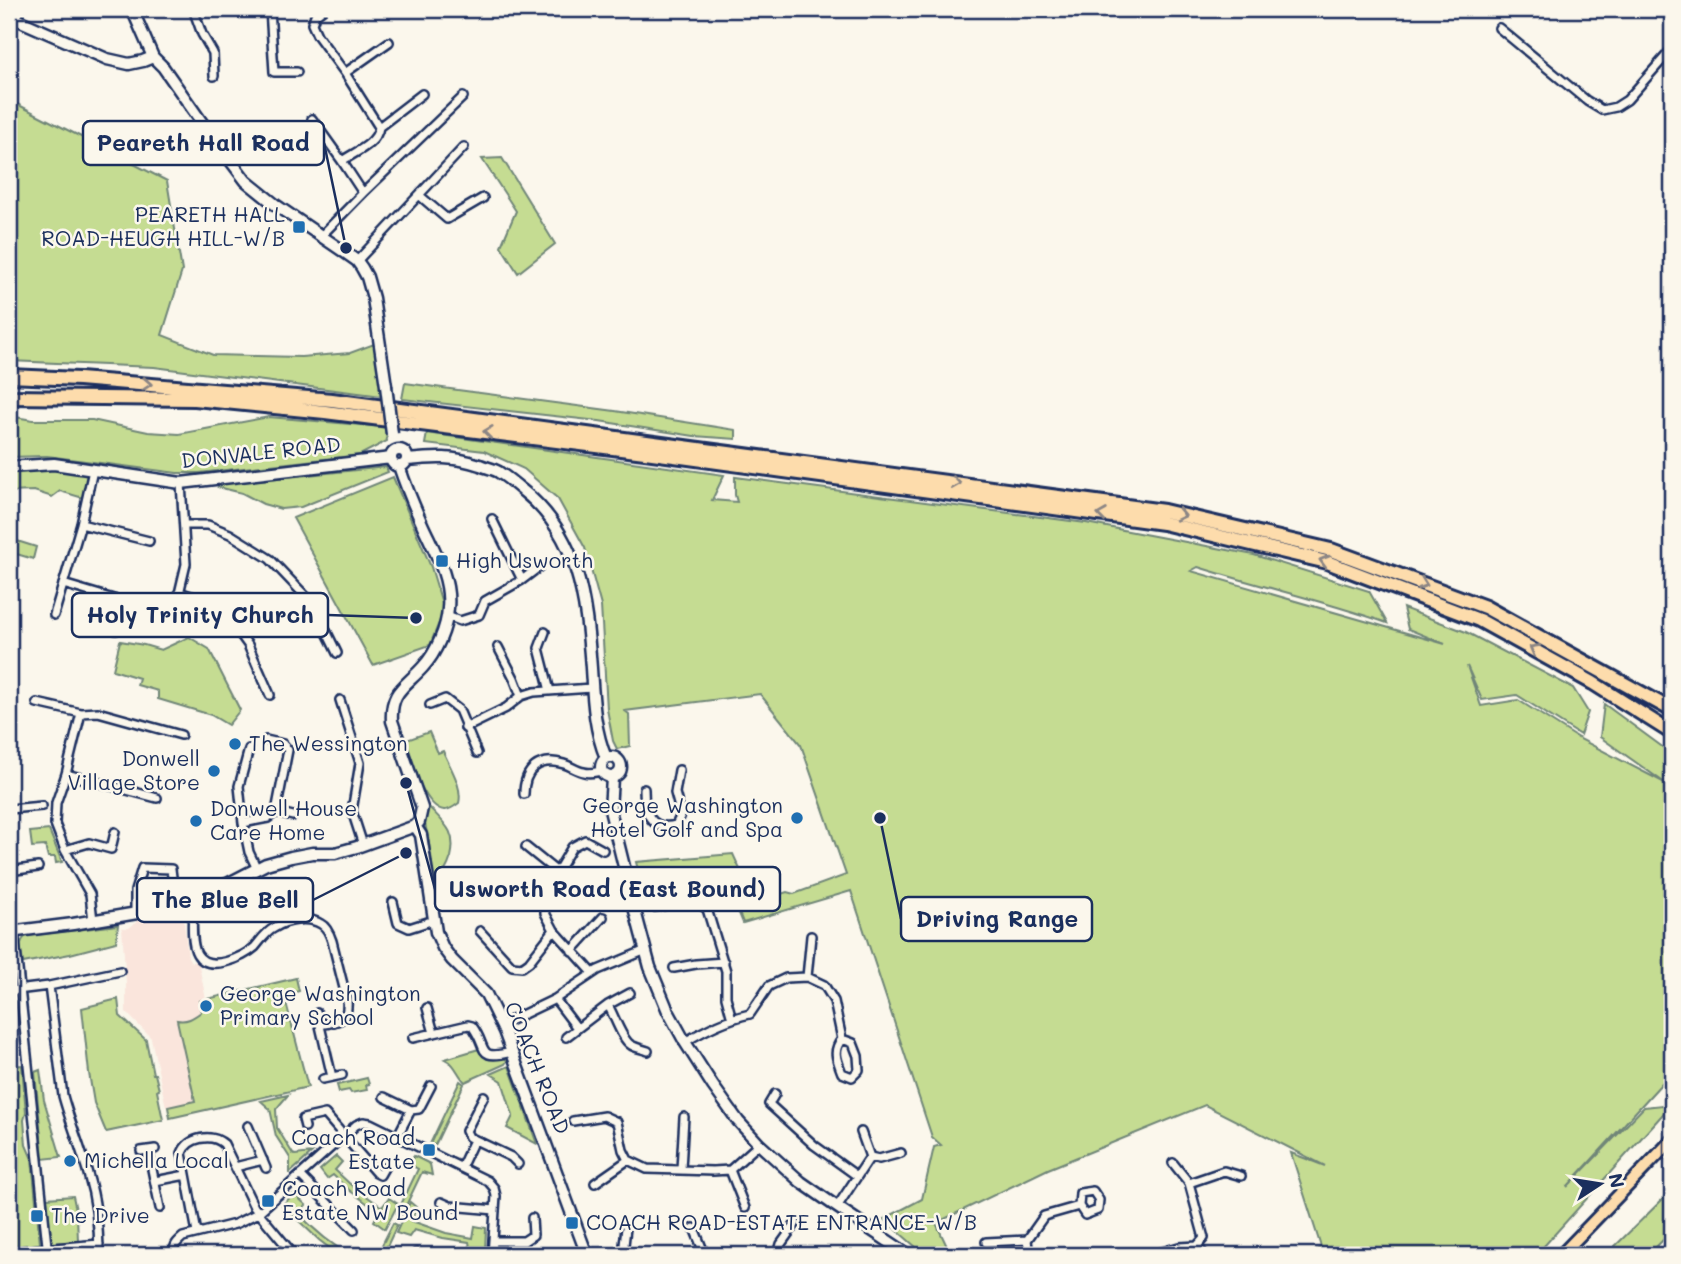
<svg xmlns="http://www.w3.org/2000/svg" width="1681" height="1264" viewBox="0 0 1681 1264" font-family="Mali,sans-serif">
<style>
.built{fill:#fae5dc}
.green{fill:#c5dc92;stroke:#708678;stroke-width:2}
.lines{fill:none;stroke-linecap:round;stroke-linejoin:round}
.street-casing{stroke:#1b2f5e;stroke-width:12}
.secondary-casing{stroke:#1b2f5e;stroke-width:15}
.primary-casing{stroke:#1b2f5e;stroke-width:16}
.highway-casing{stroke:#1b2f5e;stroke-width:18}
.street{stroke:#fbf7ec;stroke-width:7}
.secondary{stroke:#fbf7ec;stroke-width:10}
.primary{stroke:#fddcac;stroke-width:10}
.highway{stroke:#fddcac;stroke-width:12}
.secondary-bridge-casing{stroke:#1b2f5e;stroke-width:15;stroke-linecap:butt}
.secondary-bridge{stroke:#fbf7ec;stroke-width:10}
.oneway{stroke:#8c8685}
.poi-dot{fill:#1f6fb2;stroke:#fbf7ec;stroke-width:2.5}
.labels{text-anchor:middle;stroke-width:5;stroke-linejoin:round;paint-order:stroke}
.poi-label{font-size:21px;fill:#1b2f5e;stroke:#fbf7ec;text-anchor:start}
.street-label{font-size:21px;fill:#1b2f5e;stroke:#fbf7ec}
.leader{fill:none;stroke:#1b2f5e;stroke-width:2.5}
.callout-dot{fill:#1b2f5e;stroke:#fbf7ec;stroke-width:2.5}
.callout{fill:#fbf7ec;stroke:#1b2f5e;stroke-width:2.5}
.callout-label{font-size:23px;text-anchor:middle;font-weight:bold;fill:#1b2f5e}
</style>
<rect width="100%" height="100%" fill="#fbf7ec"/>
<filter id="ink" filterUnits="userSpaceOnUse"><feTurbulence type="fractalNoise" baseFrequency=".0143" numOctaves="2"/><feDisplacementMap in="SourceGraphic" scale="14" xChannelSelector="R" yChannelSelector="G"/><feConvolveMatrix kernelMatrix="1 2 1 2 8 2 1 2 1" color-interpolation-filters="sRGB"/></filter>
<g filter="url(#ink)">
<!-- built -->
<path class="built" d="M183,913l5,44 3,5 7,-1 3,4 -2,1 7,33 90,-21 3,13 -15,4 21,83 -139,29 -15,-69 -25,-26v-30l-4,-54h7l10,-8z"/>
<!-- green -->
<path class="green" d="M9,100l158,81 15,90 -20,64 51,20 88,2 49,-4 24,-9 8,52 -228,-29 -145,-6z
M502,158l53,86 -37,29 -17,-27 15,-35 -34,-52z
M405,383l210,28 121,19v9l-42,-3 -95,-15 -197,-22z
M9,416l24,4h59l56,12 31,2 90,-17 116,10 2,14 -27,14 -161,18h-22l-130,-17 -38,1z
M427,433l297,42 -12,25 25,2 -2,-7v-18l351,46 168,32 115,36 18,32c-61,-22 -126,-36 -189,-56l-7,4 254,73 -37,-15 -5,-21 63,24 107,56 15,24 -8,23 -63,-40 -35,5 -15,-34 14,40 37,-6 60,38 87,45 -65,-46 4,-33 68,50v318l-105,115 77,-80 28,-3 -136,151h-227l12,-8 -30,-94 34,13 -120,-61 -157,64 -112,54 15,32h-26l-41,-36 38,-20 12,-52 7,-2 -9,-8 -81,-246 -108,32 -11,-27 -18,-21 -73,8 -5,-21 97,-8 19,42 10,4 25,-8 7,2 52,-19 -45,-130 -41,-51 -135,17 4,3 1,32 -13,3 -4,-8 -6,-32 -6,-103 -16,-58 -27,-49 -34,-30 -40,-18 -59,-7z
M386,467l2,5 -87,35 -20,2 -18,-5 -21,-11 -24,-6 2,-3z
M53,468l35,4 -5,26 -23,-7 -8,6 -18,-6 -25,1v-21z
M393,477l38,90 13,43 -14,35 -57,20 -80,-147z
M14,540l22,7 -3,12 -23,-7z
M189,637l20,12 31,61 -12,15 -17,-10 -53,-16v-8l-21,-6 2,-7 -26,-8 7,-29 24,4 17,5z
M429,732l9,21 5,-2c7,16 20,36 16,52 -4,3 -10,8 -15,7 -20,-2 -34,-52 -40,-69z
M426,806l3,1c16,17 28,25 22,50 -3,10 -7,18 -15,25l-2,-2 -3,-25 -6,-32z
M49,830l13,32 -6,1 -1,-6h-7l-3,-11 -13,1 -2,-15z
M118,925l-2,17 -46,12 -47,9c-1,-10 -6,-20 3,-27z
M296,978l3,13 -15,4 24,92 -138,31 -2,-11 27,-6 -18,-81c10,2 16,-2 24,-8l-2,-11z
M118,999l2,17 26,24 7,34h2l4,16 -2,1 6,29 -57,12 -12,-29 -5,-30 -7,-65z
M479,1049c10,11 12,11 26,8l2,4 -2,3 -40,18c-8,-8 -9,-18 -20,-23z
M22,1065l4,48 -2,7 2,25 6,14 8,85 -30,4 -1,-52 5,-73 -1,-57z
M509,1066l28,78 -30,-16 6,-12 -11,-35 -11,-7z
M40,1070l4,30 17,57 -18,2 -8,-87z
M367,1078l2,6 -3,1 1,5 -16,3 -2,-3 -10,2 -2,-7z
M460,1081l4,3 -29,61 -5,-1z
M288,1095l-12,14 1,19 16,26 2,1 17,-2 -22,20v-15l-14,-22 -6,-27 -9,-8z
M336,1156l6,6 -7,8 16,15 31,22 7,-9 9,6 -13,25 -11,-8 5,-9 -30,-22 -16,-15 -6,4 -7,-9z
M414,1156l16,8 2,11 -10,-3 -21,44 -4,-3 21,-44 -9,-5z
M1672,1190v41l-24,24h-42z
M294,1194l12,11 -8,8c16,17 32,31 52,42l-13,-1 -18,-14 -37,-35z
M73,1196l4,19 1,26 -25,2 -2,-3 -4,-42z
M410,1202l6,5 -4,14 34,12 27,5 2,-12 11,2 -1,23 -4,-1v-2l-11,-1 -1,-5 -26,-4 -29,-8 -5,7 -13,-4z
M393,1223l4,2 -14,30h-6z"/>
<g class="lines">
<defs>
<path id="street" d="M193,9l9,25 11,19 1,23
M270,9l4,63h23
M15,20l6,-11
M1499,28l88,73 15,9 14,-3 11,-7 45,-51
M345,73l44,-31
M312,119l30,42
M379,127l43,-33
M363,193l100,-96
M419,195l28,24 36,-21
M320,237l43,-44 -21,-32c13,-9 35,-17 37,-34l-34,-54 -28,-38 -5,-11 3,-9 8,-6
M357,261l107,-114
M492,519l30,61
M81,524l68,17
M184,525h24l22,9 40,25 43,45 24,49
M63,584l54,16 5,9 -6,21
M179,592l24,8 21,12 24,33 22,50
M160,600l17,2 9,-38 -5,-81
M54,615l27,-91 12,-54
M447,616l13,5 19,-6 6,-14 37,-21 17,-13
M545,632l-6,16 11,43
M498,647l16,31 7,18
M340,700l20,63 -8,48 11,34
M37,703l44,10
M430,705l15,-6 14,11 18,43
M465,728l41,-20 15,-12 13,-4 58,-4
M66,774l91,24
M644,789c0,21 5,43 32,36l5,-10 -6,-22 4,-23
M524,794c0,-24 15,-38 40,-30 7,2 13,7 20,8 6,2 11,0 17,-1
M9,809l33,-3
M276,812l17,4
M243,823l-4,-37 10,-37
M526,847l31,25
M65,850l24,-7 22,6 4,-17
M257,869l-8,-17 -6,-29 25,-5 8,-6 12,-62 -5,-6 -17,-4
M9,871l29,-4
M193,901c0,14 -3,41 4,53 11,19 46,4 58,-7 6,-7 11,-15 19,-19 12,-8 34,-12 47,-4 6,3 9,11 11,17l15,59c2,23 -9,21 -27,25
M393,902l5,21 11,5 25,-8
M654,907l30,-5h13l10,7 19,62v26l6,22
M135,914v-23l7,-23 29,1 3,24
M93,921l-3,-27 -25,-44 -10,-26 1,-21 10,-29 15,-61 17,-1 83,23
M14,931l34,324
M480,931l32,35 10,1 7,-5 25,-32
M572,951l31,-34
M674,968l22,-4 28,-2
M593,973l-39,-43 -9,-17v-9l12,-32 15,-25 13,-7 18,10
M807,977l4,-41
M49,986l14,110c7,26 18,52 25,78 8,26 11,55 11,81
M9,991l40,-5 71,-15
M555,999l22,29
M608,1005c6,10 14,35 23,40 5,3 12,4 17,6
M427,1008l7,25
M317,1013l15,64
M501,1025l54,-26 43,-29 48,-20
M566,1037l42,-32 22,-12
M413,1038l55,-13 4,1c17,22 3,35 40,26
M685,1042c21,-13 42,-23 65,-28l19,-28 17,-8 21,-1 17,8 10,16 8,38 11,4 5,13 1,14 -7,7 -10,-4c-5,-13 -10,-22 0,-34
M323,1079l19,-4
M775,1094l-6,10 45,41 43,31
M484,1096l-18,35 3,6 42,20 7,7
M384,1097l27,13
M573,1121l31,-5 13,6 6,28 5,10 19,9 66,2 17,-1 29,-26
M248,1126l18,42
M305,1127l-2,-8 22,-5 51,59 4,2 4,-7
M861,1132l9,25 9,2 22,-6
M397,1137l14,-27 8,-1 12,-23
M148,1150l12,58
M141,1151l14,-2
M1173,1163l16,20 15,55 -7,8
M235,1167l28,-7
M461,1168l13,-28
M681,1169l3,-52
M730,1170l15,38
M300,1175l54,55
M155,1181l31,-6
M595,1183l33,-23
M1189,1183l35,-12 17,5
M1093,1191l6,9 -1,10 -13,5 -6,-9 1,-13z
M441,1202l9,4 45,4
M837,1207l33,-50
M626,1228l-2,17 4,10
M694,1228l11,27
M197,1233l-15,-80c6,-16 30,-20 42,-9l30,63 40,48
M493,1241h31l9,-6 -1,-17
M986,1242l41,-2
M1197,1246l8,9
M9,1252l90,-8
M416,1253l1,2
M174,1255c-1,-9 2,-12 9,-18l52,-13 23,-11 98,-88 7,-3 7,1 118,58 6,7 2,8 -4,59
M778,1255l3,-11 15,-21
M1029,1255l-2,-15 17,-24 35,-10
M1152,1255l27,-8 18,-1"/>
<path id="secondary" d="M132,9l21,48 10,10 42,60 41,54 31,25 66,45 14,10 5,7 5,9 6,21 13,88
M9,16l98,43 22,5 14,-3 10,-4
M391 458a8 8 0 1 1 16 0a8 8 0 1 1-16 0Z
M407,460c28,-3 46,-4 73,5 7,3 15,4 20,8 8,5 15,11 22,17 57,45 64,110 69,178 2,31 3,61 15,90
M399,466c7,21 15,40 24,60 12,26 28,53 25,82 -1,20 -12,45 -25,59 -18,20 -33,24 -31,54l30,87 -3,14 -4,4
M9,467l45,-3 127,19 210,-25
M601 767a10 10 0 1 1 20 0a10 10 0 1 1-20 0Z
M612,778l-2,32 25,101 15,56 18,44 17,31 28,44 25,35 21,23 42,38 36,25 72,48
M415,826l6,9 15,97 7,16 9,12 34,34 18,37 83,224
M9,932l64,-8 99,-17 28,-9 66,-34 25,-7 21,-4h23l22,-6 58,-21"/>
<path id="primary" d="M1561,1255l111,-115"/>
<path id="highway" d="M9,376l70,3 253,21 832,111 167,39 154,57 187,103
M9,397l186,2 130,13 320,40 518,71 164,39 152,58 114,63 79,50"/>
</defs>
<!-- street casing -->
<use href="#street" class="street-casing"/>
<!-- secondary casing -->
<use href="#secondary" class="secondary-casing"/>
<!-- primary casing -->
<use href="#primary" class="primary-casing"/>
<!-- highway casing -->
<use href="#highway" class="highway-casing"/>
<!-- street -->
<use href="#street" class="street"/>
<!-- secondary -->
<use href="#secondary" class="secondary"/>
<!-- primary -->
<use href="#primary" class="primary"/>
<!-- highway -->
<use href="#highway" class="highway"/>
<defs>
<path id="secondary-bridge" d="M386,386l6,48"/>
</defs>
<!-- secondary-bridge casing -->
<use href="#secondary-bridge" class="secondary-bridge-casing"/>
<!-- secondary-bridge -->
<use href="#secondary-bridge" class="secondary-bridge"/>
</g>
<!-- one-way arrows -->
<defs><path id="oneway-chevron" d="M-2-3.5L2.5 0L-2 3.5" fill="none" stroke-width="1.6" stroke-linecap="round" stroke-linejoin="round" transform="scale(1.75)"/></defs>
<g class="oneway">
<use href="#oneway-chevron" transform="translate(147 384) rotate(4)"/>
<use href="#oneway-chevron" transform="translate(488 432) rotate(-173)"/>
<use href="#oneway-chevron" transform="translate(956 483) rotate(8)"/>
<use href="#oneway-chevron" transform="translate(1102 515) rotate(-172)"/>
<use href="#oneway-chevron" transform="translate(1181 515) rotate(13)"/>
<use href="#oneway-chevron" transform="translate(1324 561) rotate(-164)"/>
<use href="#oneway-chevron" transform="translate(1423 584) rotate(20)"/>
<use href="#oneway-chevron" transform="translate(1534 649) rotate(-151)"/>
</g>
</g>
<!-- markers -->
<g class="poi-dot">
<rect x="292" y="220" width="14" height="14" rx="3.5"/>
<rect x="435" y="554" width="14" height="14" rx="3.5"/>
<circle cx="235" cy="744" r="7"/>
<circle cx="214" cy="771" r="7"/>
<circle cx="797" cy="818" r="7"/>
<circle cx="196" cy="821" r="7"/>
<circle cx="206" cy="1006" r="7"/>
<rect x="422" y="1143" width="14" height="14" rx="3.5"/>
<circle cx="70" cy="1161" r="7"/>
<rect x="261" y="1194" width="14" height="14" rx="3.5"/>
<rect x="30" y="1209" width="14" height="14" rx="3.5"/>
<rect x="565" y="1216" width="14" height="14" rx="3.5"/>
</g>
<g class="labels">
<!-- poi labels -->
<g class="poi-label">
<text x="285" y="222" text-anchor="end">PEARETH HALL<tspan x="285" dy="24">ROAD-HEUGH HILL-W/B</tspan></text>
<text x="456" y="568">High Usworth</text>
<text x="249" y="751">The Wessington</text>
<text x="200" y="766" text-anchor="end">Donwell<tspan x="200" dy="24">Village Store</tspan></text>
<text x="783" y="813" text-anchor="end">George Washington<tspan x="783" dy="24">Hotel Golf and Spa</tspan></text>
<text x="210" y="816">Donwell House<tspan x="210" dy="24">Care Home</tspan></text>
<text x="220" y="1001">George Washington<tspan x="220" dy="24">Primary School</tspan></text>
<text x="415" y="1145" text-anchor="end">Coach Road<tspan x="415" dy="24">Estate</tspan></text>
<text x="84" y="1168">Michella Local</text>
<text x="282" y="1196">Coach Road<tspan x="282" dy="24">Estate NW Bound</tspan></text>
<text x="51" y="1223">The Drive</text>
<text x="586" y="1230">COACH ROAD-ESTATE ENTRANCE-W/B</text>
</g>
<!-- street labels -->
<g class="street-label">
<text transform="translate(261 453) rotate(-6)" y="7">DONVALE ROAD</text>
<text transform="translate(537 1068) rotate(68)" y="7">COACH ROAD</text>
</g>
</g>
<!-- callouts -->
<path class="leader" d="M346 248L324 143M416 618L328 615M406 783L435 889M406 853L313 900M880 818L901 919"/>
<g class="callout-dot">
<circle cx="346" cy="248" r="7"/>
<circle cx="416" cy="618" r="7"/>
<circle cx="406" cy="783" r="7"/>
<circle cx="406" cy="853" r="7"/>
<circle cx="880" cy="818" r="7"/>
</g>
<g class="callout">
<rect x="83" y="121" width="241" height="44" rx="7"/>
<rect x="72" y="593" width="256" height="44" rx="7"/>
<rect x="435" y="867" width="345" height="44" rx="7"/>
<rect x="137" y="878" width="176" height="44" rx="7"/>
<rect x="901" y="897" width="191" height="44" rx="7"/>
</g>
<g class="callout-label">
<text x="203" y="151">Peareth Hall Road</text>
<text x="200" y="623">Holy Trinity Church</text>
<text x="607" y="897">Usworth Road (East Bound)</text>
<text x="225" y="908">The Blue Bell</text>
<text x="997" y="927">Driving Range</text>
</g>
<!-- margin -->
<rect width="1681" height="1264" fill="none" stroke="#fbf7ec" stroke-width="35"/>
<rect x="18" y="18" width="1646" height="1229" fill="none" stroke="#1b2f5e" stroke-width="2.5" filter="url(#ink)"/>
<!-- north arrow -->
<g transform="translate(1600 1184) rotate(78)" stroke="#fbf7ec" stroke-width="5" paint-order="stroke">
<path d="M0-5L12 26L0 18L-12 26Z" fill="#1b2f5e"/>
<text y="-10" font-size="19" font-weight="bold" text-anchor="middle" fill="#1b2f5e">N</text>
</g>
</svg>
